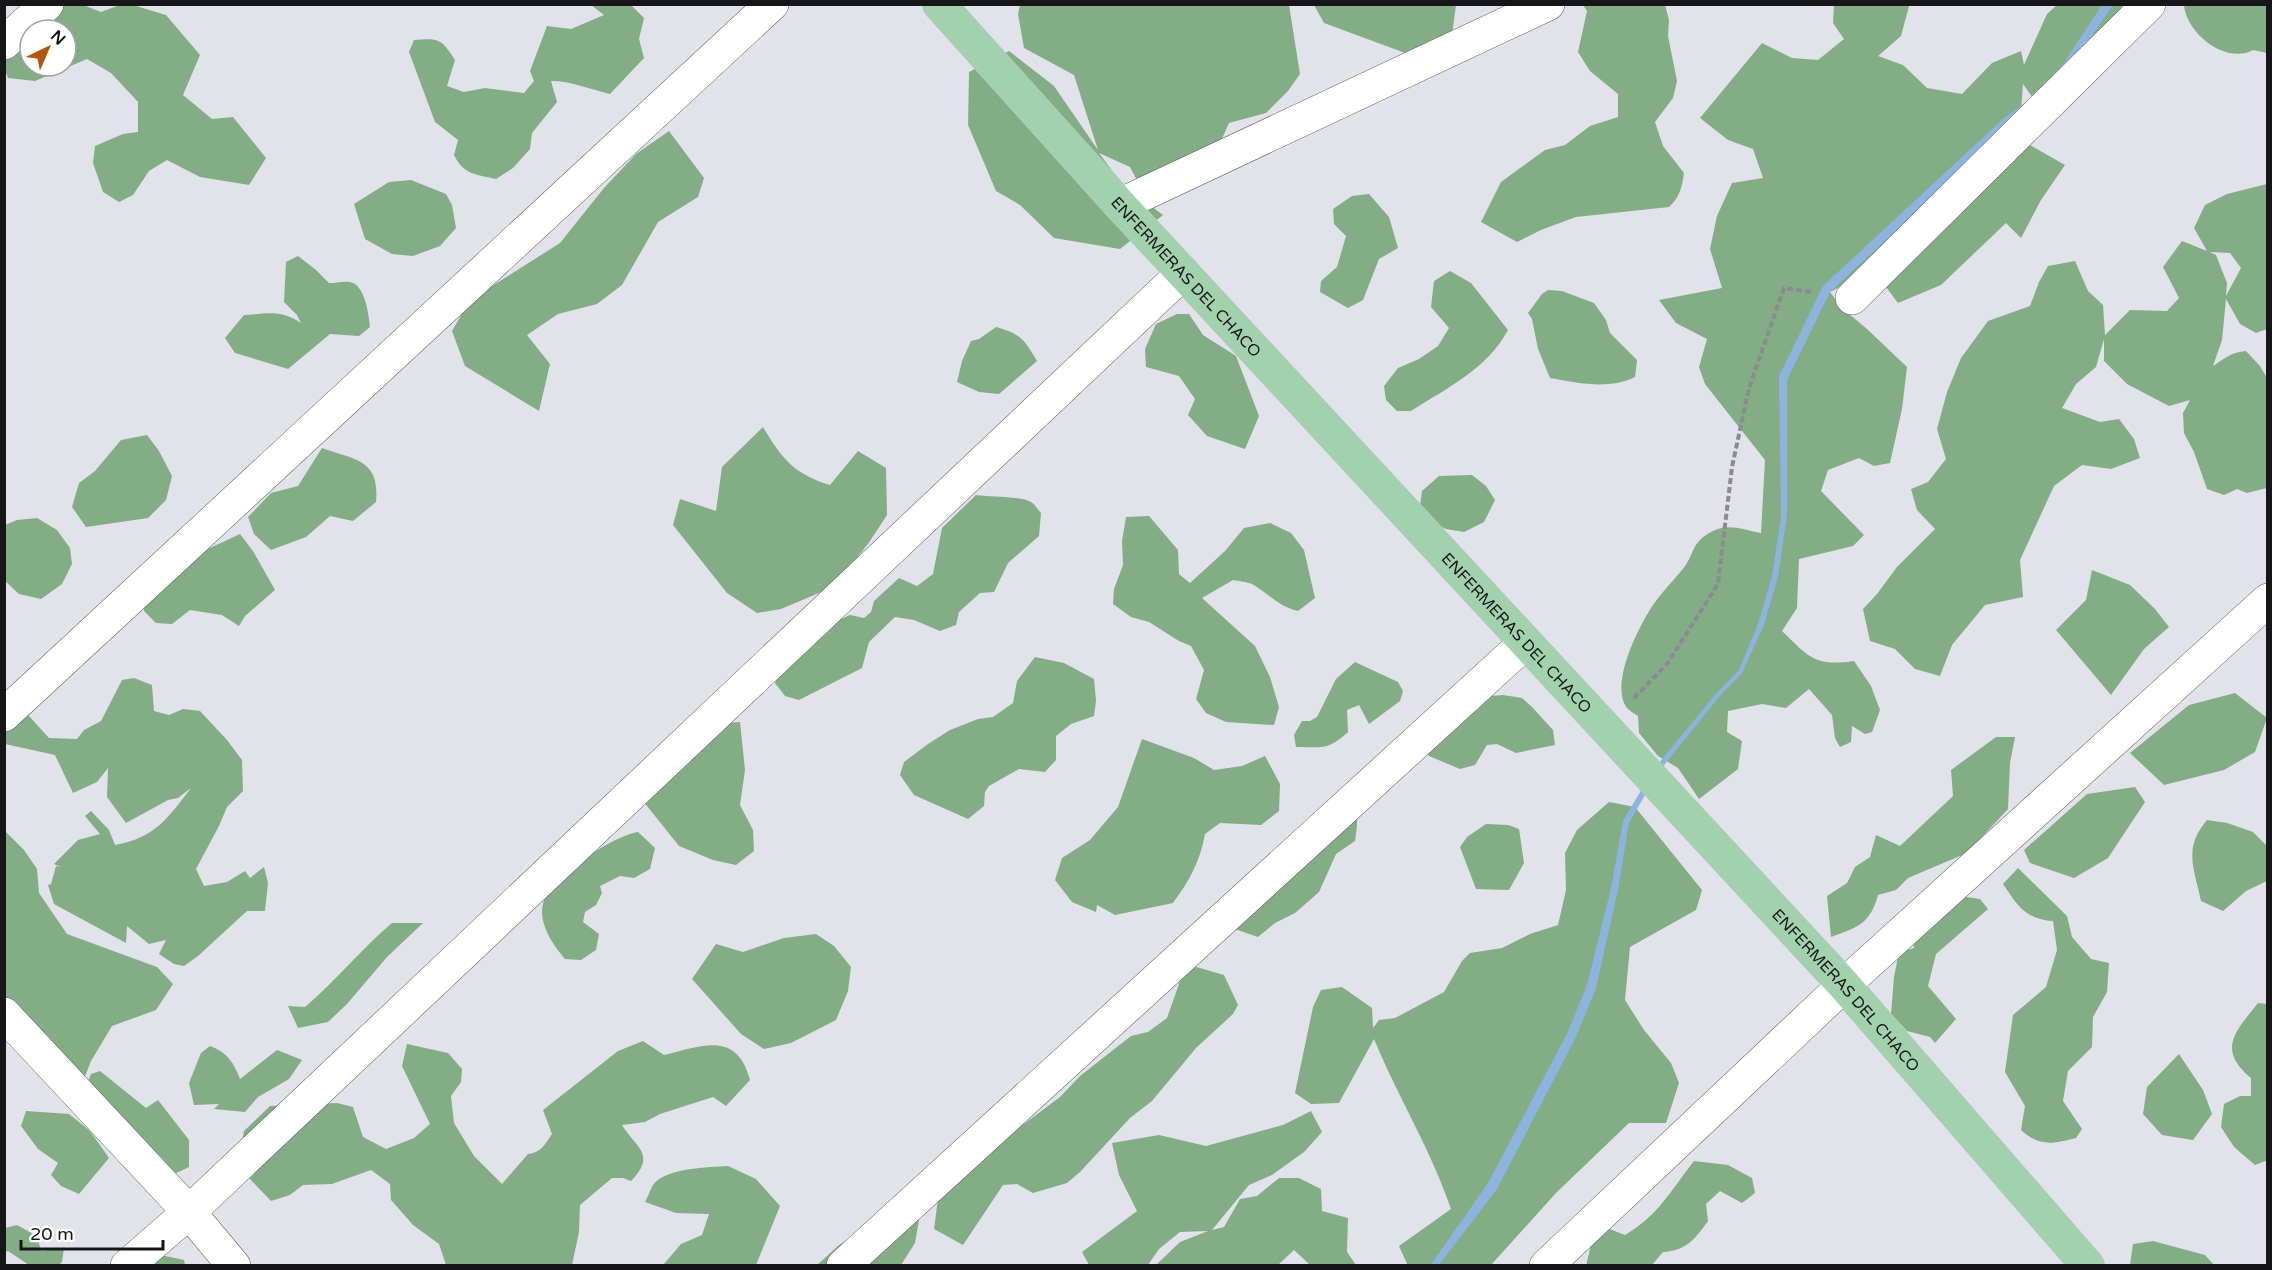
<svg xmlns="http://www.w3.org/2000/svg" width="2272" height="1270" viewBox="0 0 2272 1270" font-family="'Varela Round',sans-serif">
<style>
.forest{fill:#83ad84;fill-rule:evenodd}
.water{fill:#8cb4de}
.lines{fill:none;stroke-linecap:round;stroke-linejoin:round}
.minor-casing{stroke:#5d5d65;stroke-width:34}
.major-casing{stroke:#c2c2c3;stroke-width:34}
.path{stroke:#8a8a90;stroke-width:4;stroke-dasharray:6 3;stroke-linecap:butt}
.minor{stroke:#fff;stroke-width:33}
.major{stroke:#a2d1ad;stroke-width:33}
.labels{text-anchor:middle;stroke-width:4.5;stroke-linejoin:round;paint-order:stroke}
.street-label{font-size:16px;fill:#161619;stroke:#fff}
</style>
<rect width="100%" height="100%" fill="#e2e2eb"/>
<!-- forest -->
<path class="forest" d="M35,4l48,1 18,7 19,-7h13l33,10 34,40 -17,40 29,24 21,-2 33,41 -17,27 -49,-8 -33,-17 -18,11 -16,24 -14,7 -16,-10 -10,-29 2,-17 28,-12 15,-2v-30l-27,-29 -24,-14 -52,22 -27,-3 -3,-8v-35zM30,30h36v36h-36z
M591,5h40l13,13 -5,21 5,19 -34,36c-21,-5 -39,-13 -59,-13l6,21 -25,31 -2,16 -17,19 -17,11c-21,-5 -32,-4 -42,-24l4,-15 -23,-18 -26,-70 5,-12c25,-2 27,-2 41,20l-8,26 17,6 21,-4 39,5 10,-12 -4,-10 17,-45 24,3 33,-14z
M1020,5h269l11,69 -12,17 -22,22 -37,10 -13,29 -71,43 -15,-28 -31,-14 23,31 41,31 -43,34 -66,-11 -34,-33 -24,-14 -28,-66 1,-53 40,-21 45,35 44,64 -24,-75 -50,-27 -6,-34z
M1314,5h142l-5,37 -43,12 -84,-31z
M1583,5h82l4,15 -1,16 9,45 -4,17 -18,24 8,24 21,27c-2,14 -4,24 -15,34l-93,10 -35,13 -24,12 -36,-20 20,-40 44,-32 20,-5 25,-19 28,-9v-23l-28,-23 -12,-19 9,-41z
M1834,5h83l-8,1 -8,30 -23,20 25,9 24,23 35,6 30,-31 29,-12 3,14 23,-51 10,-9h65l-8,19 -79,77 -12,-17 -2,26 7,34 37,21 -24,35 -20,38 -15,-15 -65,62 -43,18 -12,-16 38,-78 -36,29 -2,26 -56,28 12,16 25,21 40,38 -5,42 -12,54 -16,3 -15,-8 -31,12 -7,21 43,44 -11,11 -54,13 -2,49 -15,23c26,25 32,36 72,30l17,25 9,24 -8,22 -7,2 -13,-8 -1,16 -11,5 -5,-9 -3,-23 -23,-26 -23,19 -24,-4 -34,7 -1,21 15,9 -4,28 -39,30 -21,-31 -20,-12 -19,-23 -1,-17c-3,-2 -8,-5 -11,-8 -18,-24 12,-82 26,-103 9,-13 20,-24 29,-35 13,-15 8,-28 31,-39 17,-8 30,-1 48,2l4,-73 -60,-76 -6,-17 8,-28 -31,-16 -17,-23 63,-12 -12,-39 7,-33 15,-33 31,-5 -10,-29 -25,-9 -28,-22 62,-75 30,15 26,2 26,-21 -11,-16z
M2184,5h83v48l-14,-3c-27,15 -67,-17 -69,-45z
M669,131l35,47 -6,19 -40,25 -36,63 -25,19 -39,10 -31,21 23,29 -11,47 -74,-45 -13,-35 18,-31 90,-57 44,-55 32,-34z
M411,180l35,14 6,11 4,23 -16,18 -27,10 -21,-2 -27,-15 -11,-35 35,-22z
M2267,184v145l-11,4 -16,-9 -14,-25 -4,41 -9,26c11,-7 18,-14 33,-15l14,15 7,12v110l-20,5 -10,-4 -13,6 -17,-6 -13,-37 -10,-19 -1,-20 7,-13 -21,6 -42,-22 -23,-23v-22l-8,28 -20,17 -14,24 38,14 19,-3 15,20 6,19 -29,11 -29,-4 -28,21 -34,74 3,37 -38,8 -33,40 -12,31 -25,-7 -20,-20 -25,-8 -7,-32 14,-15 20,-27 38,-38 -18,-19 -6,-21 17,-7 18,-23 -9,-30 10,-37 14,-34 27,-37 42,-15 9,-24 9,-16 27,-5 13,30 15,14 2,30 25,-25 37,1 12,-13 -16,-31 19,-26 25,10 -13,-23 11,-23 22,-11zM2210,252l20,1 11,15 -15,28 1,-13 -11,-28z
M1369,194l20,23 9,31 -19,11 -16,41 -15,8 -28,-16 1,-11 16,-14 9,-31 -12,-12 -1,-15 19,-13z
M298,256l18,14 13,13c7,0 18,-3 24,0 12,5 16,32 17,44l-11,9 -29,-2 -42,35 -53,-16 -10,-15 19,-23c24,-1 36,-6 57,8l-4,-8 -13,-13 2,-40z
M1450,271l21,12 37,47c-21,39 -61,58 -97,81h-14l-11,-11 -2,-14 14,-18 21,-9 19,-13 11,-18 -18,-21 3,-26z
M1548,290l14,1 32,12 12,17 4,13 27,27 -2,17c-26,13 -57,6 -85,1l-12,-29 -6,-30 -4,-6 14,-19z
M1177,314h12l14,21 33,21 23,60 -14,33 -38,-13 -19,-21 7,-16 -16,-23 -33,-9 -1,-18 11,-25z
M996,327c25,7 28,12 41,34l-38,33 -20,-2 -22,-10 5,-21 9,-20 8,-2z
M763,427c19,32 31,47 67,58l28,-34 28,17 1,47 -19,29 -35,43 -52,22 -24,4 -30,-20 -54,-68 7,-26 36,12 6,-44z
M147,435l12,16 13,25 -6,24 -18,18 -62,9 -14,-20 7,-24 16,-12 26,-31z
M322,448c33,12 58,11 54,54l-23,19 -23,-5 -24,21 -35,13 -17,-16 -6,-17 23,-24 27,-7z
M1472,475l14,11 9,14 -11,22 -20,10 -18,-3 -15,-7 -11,-16 2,-15 17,-15z
M976,495c12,2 46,1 55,7 4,2 7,8 10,11l-2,23 -31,27 -14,29 -14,1 -21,19 -3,13 -16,6 -26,-11 -19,-3 -26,25 -7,26 -63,32 -14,-4 -10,-13 3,-8 44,-47 28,-13 14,3 7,-6 3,-11 25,-23 18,8 16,-12 9,-46z
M1149,516l29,34 1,24 11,9 35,-32 19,-23 26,-5 21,10 13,17 11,48 -17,13c-19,-4 -30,-18 -46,-27 -5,-2 -13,-3 -19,-4l-31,18 53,48 15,31 9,30 -5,18 -48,-3 -20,-9 -10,-14 8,-29 -13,-24 -12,-5 -30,-19 -18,-5 -18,-13 1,-15 9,-24 -1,-24 4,-24z
M37,518l20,12 13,18 2,16 -10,20 -21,15 -22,-5 -15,-14 1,-55 12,-5z
M240,534l13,17 22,39 -30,26 -6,10 -17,-11 -32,-5 -18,14 -16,-1 -12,-12 -1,-15 52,-41z
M2092,570l38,15 25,24 14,18 -25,22 -33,46 -55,-65 30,-30z
M1035,657l29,6 30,16 2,22 -2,15 -23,8 -15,12v24l-11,12 -26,-3 -30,17 -4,6 -1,14 -16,13 -54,-24 -14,-20 4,-13 24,-18 22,-14 28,-11 15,-2 20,-14 4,-22z
M1355,662l43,20 5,9 -3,10 -31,23 -10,-19 -12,5 1,22c-21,19 -26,15 -52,15l-2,-12 8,-14h8l7,-4 19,-38z
M134,678l18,7 2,26 15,4 14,-6 17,2 27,29 15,20 1,31 -16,16 -8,19 -23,43 8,17 23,-4 18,-11 5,7 14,-11 4,16 -3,28h-18l-49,45 -14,10 -10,-2 -15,-10 7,-14 -17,4 -22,-18 -1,17 -72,-39 -6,-19 3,-1 5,-18 5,1 -7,-3 24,-24 22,-6 -15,-18 6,-5 18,19 6,15c40,-7 53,-27 76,-57l-13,10 -10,2 -42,23 -19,-26 1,-29 -11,14 -24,11 -18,-38 -50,-11 -1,-28 16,-10 29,32 28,1 7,-9 17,-9 21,-41z
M2235,693l32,25 -12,34 -31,18 -60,15 -34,-32 59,-48z
M1503,695l19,3 10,9 21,23 2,15 -39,8 -19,-9 -10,1 -12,20 -15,4 -31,-13 -14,-19 62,-27 13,-14z
M740,722l5,48 -5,35 13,25 1,21 -18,14 -23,-5 -34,-14 -36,-45 65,-77z
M1996,737h19l-5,26 -2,46 -41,44 -59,25 -12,12 -18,5c-8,29 -20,32 -47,42l-4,-41 20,-13 8,-16 15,-10 6,-22 24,11 53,-50 -2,-26z
M1142,739l52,19 20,12 28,-4 23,-10 15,28 -1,27 -18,14 -41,-2 -15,11c-5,28 -16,47 -32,69l-58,12 -18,-10 -1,7 -24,-10 -17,-22 7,-22 28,-18 28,-33z
M2135,787l10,15 -37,56 -34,20 -44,-15 -6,-13 63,-56z
M1344,796c16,16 14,24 11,45l-19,13 -17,38 -24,21 -20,10 -17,14 -29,-10 -9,-12 5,-20 23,-19 53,-6c12,-35 -1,-62 43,-74z
M1609,802l26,5 67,83 -6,20 -66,37 -5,53 19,30 27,33 8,20 -13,40h-37l-73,70 -65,72 -83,1 -9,-20 52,-37c-20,-59 -53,-112 -77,-170l-35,64 -28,1 -16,-11 18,-86 8,-17 21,-3 30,21 1,20 6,-8 16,-2 49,-26 18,-31 8,-8 32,-5 28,-14 28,-9 8,-35 -1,-37 12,-23z
M2207,820l20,3 26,9 14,14v35l-21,10 -23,20 -22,-10c-7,-33 -18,-53 6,-81z
M1486,824l22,1 11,4 5,34 -15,27 -33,-1 -16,-42 7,-10z
M4,830l20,20 13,19 2,24 28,41 90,33 16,17 -17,26 -44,16 -21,35 -9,23 -51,-62 -26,-25z
M638,832l17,16 -5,21 -16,9 -14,-2 -20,10 2,7 -6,12 -11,7 -2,10 16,12 -3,16 -15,10 -16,-1c-12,-14 -27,-36 -22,-55 6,-26 69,-68 95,-72z
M2018,868l49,48 5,21 19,22 18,4 -2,29 -14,25 -1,30 -24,24 -5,30 19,28 -6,9c-24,6 -36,9 -55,-8l4,-24 -20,-34 8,-57 33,-28 11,-37 -4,-29c-28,-2 -35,-15 -50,-37z
M1960,896l20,3 8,10 -52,45 -8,32 28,33 -21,24 -5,-6 -23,-6 -16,-17 3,-37 5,-25 15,-4 -3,-24z
M392,923h31l-36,34 -40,47 -19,18 -30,6 -10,-22 17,1c31,-26 56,-58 87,-84z
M816,934l18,12 17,21 -3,24 -12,29 -45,23 -27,6 -23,-15 -49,-55 24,-35 27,8 41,-14z
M1186,964l38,11 14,30 -5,9 -37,34 -44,53 -22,17 -50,54 -13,11 -34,10 -16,-9 -14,1 -40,60 -29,-16 4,-30 82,-72 40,-30 20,-21 51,-40 17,-4 19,-14z
M2258,1003l9,1 1,156 -13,5 -21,-18 -13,-20 3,-23 16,-8h11v-18c-35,-29 -15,-47 7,-75z
M643,1041l21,14c38,-9 73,-25 86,25l-24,26 -13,-9 -53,17 -15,8 -23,3c14,23 35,29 9,56l-8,-3h-11l-32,27 -1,27 -7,33h-126l-7,-21 -26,-19 -22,-25 -1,-16 -19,-14 -39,14 -29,1 -13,10 -19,6 -22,-23 -15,2 10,-49 26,-25 67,-3 16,4 10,30 23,12 28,-11 16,-14 -28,-58 5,-22 41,9 14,16 -1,13 -10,14 3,27 20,33 28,28 26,-30c13,-1 17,-10 24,-20l-9,-24 75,-59z
M210,1046c17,6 24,17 30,33l37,-29 25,10 -13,19 -31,18 -13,15 -31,-3 5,-5 -25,1 -5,-22 12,-30z
M2179,1054l24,36 9,24 -19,26 -31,-5 -19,-21 4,-27z
M100,1071l46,37 12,-8 31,40v27l-38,18 -65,-99 5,-12z
M26,1111l43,3 21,17 19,27 -30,36 -18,-8 -10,-11 7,-12 -20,-14 -17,-23z
M1311,1111l11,21 -18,20 -32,23 -23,10 -37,45 12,-3 16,-28 17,-3 22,-18h20l22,11 1,22 26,7 -1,34 9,13h-46l-16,-15 -16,15h-122l24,-23 28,-11 -28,1 -21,17 -11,16h-59l-7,-13 55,-41 -18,-36 -7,-32 47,-8 47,11 77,-21z
M1694,1161l34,4 24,13 3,15 -13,10 -22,-12 -14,13 2,17c-13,18 -22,30 -45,31l-11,13 -66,1 7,-30 14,-8 18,7c33,-19 46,-45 69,-74z
M728,1166l28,13 24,27 -24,59h-93l18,-21 21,-9 7,-21 -33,-1 -31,-11c3,-5 5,-12 8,-17 12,-17 56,-18 75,-19z
M895,1209l24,11 -4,23 -14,22 -85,1 23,-21z
M17,1225l20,11 4,15 23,-3 -2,14 -3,3h-30l-21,-14 -3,1v-24z
M2153,1241l52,14 9,10h-84l3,-21z
M161,1255l23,5 1,5 -59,1z"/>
<!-- water -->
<path class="water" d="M2102,5h11l-47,68 -236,219 -43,88v135l-9,62 -14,48 -22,48 -23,24 -62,77 -28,49 -11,67 -22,98 -20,49 -79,152 -58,76 -9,1 58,-83 79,-149 20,-49 24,-97 12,-67 30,-51 62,-75 24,-25 19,-46 14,-48 9,-58 -2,-142 44,-90 181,-168 29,-21 26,-27z"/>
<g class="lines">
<defs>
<path id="minor" d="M4,43l43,-39
M1120,205l428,-201
M1852,298l297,-294
M4,715l768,-711
M4,1014l185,198 45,54
M127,1266l62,-54 994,-939
M843,1266l682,-623
M1546,1266l298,-281 424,-385"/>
<g id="major">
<path id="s1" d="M939,4l181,201 724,780 244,281"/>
</g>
</defs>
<!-- minor casing -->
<use href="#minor" class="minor-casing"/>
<!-- major casing -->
<use href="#major" class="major-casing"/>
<!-- path -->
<path class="path" d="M1634,698l33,-34 51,-80 14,-117 17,-79 35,-100 29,4"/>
<!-- minor -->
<use href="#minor" class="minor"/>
<!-- major -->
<use href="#major" class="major"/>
</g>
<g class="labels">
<!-- street labels -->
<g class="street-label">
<text dy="6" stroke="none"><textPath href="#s1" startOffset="368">ENFERMERAS DEL CHACO</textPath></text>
<text dy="6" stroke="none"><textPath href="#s1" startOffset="854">ENFERMERAS DEL CHACO</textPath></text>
<text dy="6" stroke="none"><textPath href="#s1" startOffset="1340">ENFERMERAS DEL CHACO</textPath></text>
</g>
</g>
<!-- border -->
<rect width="2272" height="1270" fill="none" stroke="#161619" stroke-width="12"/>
<!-- north arrow -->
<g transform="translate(48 48) rotate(44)"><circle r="28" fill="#ffffff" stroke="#a2a2a3" stroke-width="1.5"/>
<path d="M0-4.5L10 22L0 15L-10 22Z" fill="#b5560f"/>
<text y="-9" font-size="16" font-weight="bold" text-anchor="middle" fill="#161619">N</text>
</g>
<!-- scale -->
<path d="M21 1240v9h142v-9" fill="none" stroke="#161619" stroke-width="3"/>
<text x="30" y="1240" font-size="18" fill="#161619" stroke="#ffffff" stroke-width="4.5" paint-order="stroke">20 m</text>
</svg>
